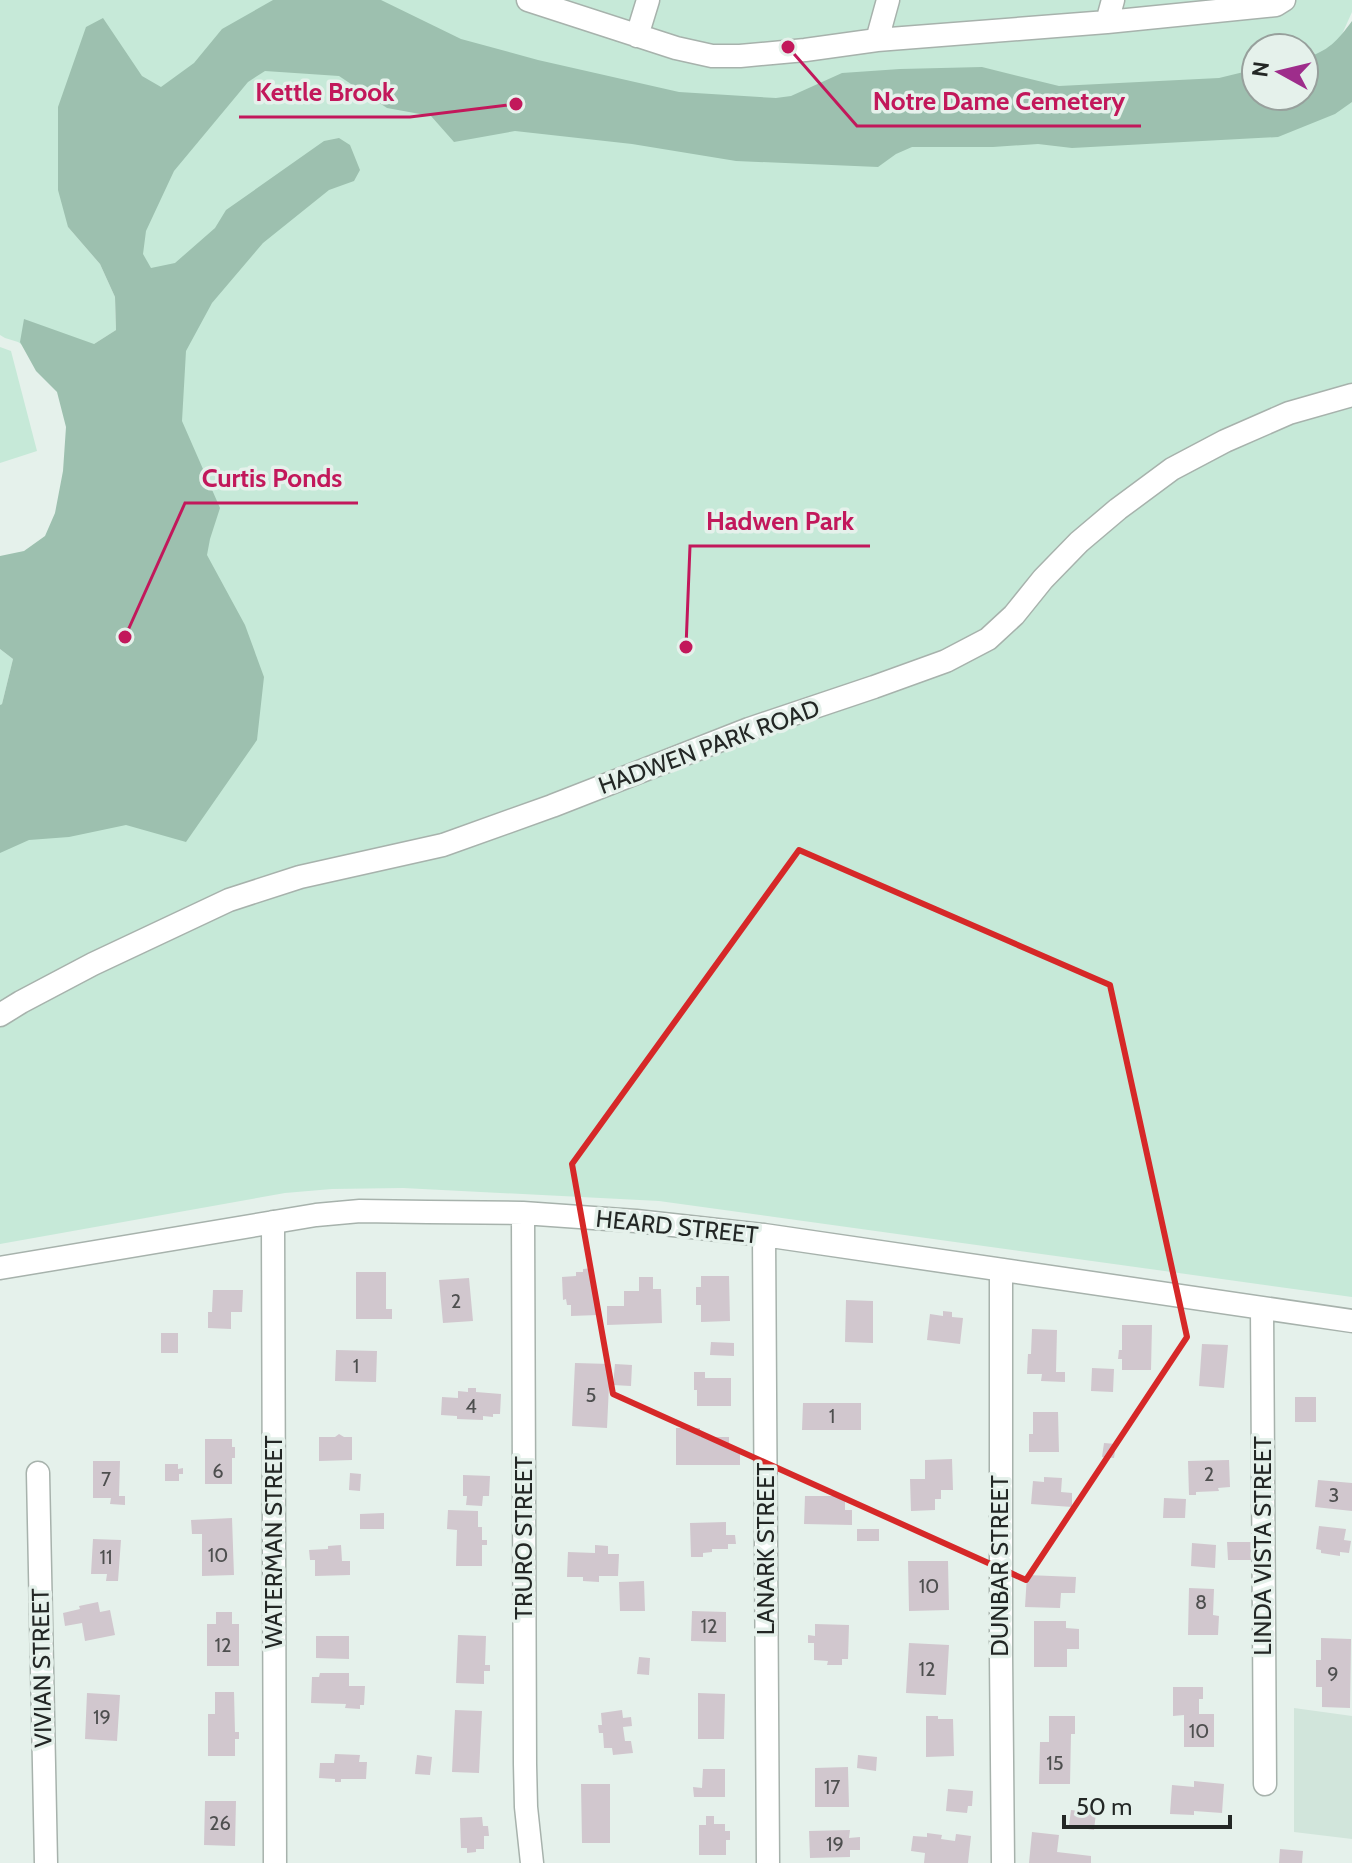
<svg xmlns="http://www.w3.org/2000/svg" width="1352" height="1863" viewBox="0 0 1352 1863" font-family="Cabin,sans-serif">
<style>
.built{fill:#d1e5db}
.green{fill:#c6e9d8;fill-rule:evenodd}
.water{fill:#9dc0af}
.building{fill:#d1c7ce}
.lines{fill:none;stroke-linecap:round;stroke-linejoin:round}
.minor-casing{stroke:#a7b2ac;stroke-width:25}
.minor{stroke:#fff;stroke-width:22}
.marked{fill:none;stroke:#d62828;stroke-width:6;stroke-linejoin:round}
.labels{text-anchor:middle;stroke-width:7;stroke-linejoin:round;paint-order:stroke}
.number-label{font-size:20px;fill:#4e4f4f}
.street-label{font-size:24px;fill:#232725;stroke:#e5f1eb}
.leader{fill:none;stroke:#c2185b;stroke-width:3}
.callout-dot{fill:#c2185b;stroke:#e5f1eb;stroke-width:3}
.callout-label{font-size:26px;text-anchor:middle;font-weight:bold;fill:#c2185b;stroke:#e5f1eb;stroke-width:7;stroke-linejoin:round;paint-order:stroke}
</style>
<rect width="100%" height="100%" fill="#e5f1eb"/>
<!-- built -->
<path class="built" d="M1294,1708l58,8v123l-58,-7z"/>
<!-- green -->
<path class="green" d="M0,0h1352v12l-13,29 13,2v1254l-693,-96 -256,-13 -71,1 -47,4 -285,51v-501l72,-297 -13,-55 -28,-40 -13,-9 -13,-4 -5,-3zM1256,48h48v48h-48zM66,126l69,218h-41l22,-14 -1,-33 -15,-33 -32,-37z
M0,347l11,4 26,100 -37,12z
M0,649l13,10 -11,45 -2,1z"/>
<!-- water -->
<path class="water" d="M273,0h108l80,39 77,21 141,32 97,6 15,-2 51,-23 58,-4 82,-2 77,19 160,-8 37,-9v27h48v-38c24,-6 34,-18 48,-37v81l-17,12 -57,23 -206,11 -34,-4 -45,3h-81l-16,7 -18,13 -142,-6 -104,-17 -117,-13 -61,11 -23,-26 -44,-8 -48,-32 -74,-5 -17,11 -74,89 -28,60 -3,23 8,14 24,-5 40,-35 11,-18 98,-69 15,-3 11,7 10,25 -6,11 -25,9 -66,53 -51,60 -26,48 -4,70 38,87 -10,31 -3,16 38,70 19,52 -7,63 -71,102 -60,-17 -57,12 -40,3 -29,13v-148l2,-1 11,-45 -13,-10v-93l24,-5 21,-15 10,-23 8,-42 3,-44 -9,-35 -21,-21 -16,-29 4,-23 70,25 22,-14 -1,-33 -15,-33 -32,-37 -10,-37v-83l28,-80 17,-9 39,58 19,11 33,-24 28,-34z"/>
<!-- building -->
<path class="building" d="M593,1268l2,36h3v11l-27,1v-11h-4l-1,-6 -3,1 -1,-23 14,-1v-4h7v-3z
M356,1272h30v37h6v10h-36z
M701,1276h28l1,45 -29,1v-17h-5v-18h5z
M639,1277h14v12h8l1,34 -55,2v-19h17v-15h15z
M469,1278l4,43 -30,2 -4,-43z
M213,1290h30l-1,22h-11v17l-23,-1v-16h4z
M846,1300l27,1v42l-28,-1z
M943,1311l9,1v5l11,1 -3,26 -33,-4 3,-26 13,2z
M1122,1325h30l-1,45h-29v-11h-4l1,-9h3z
M1032,1329l25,1 -1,42h9v10l-24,-1 1,-7h-15l1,-20h3z
M161,1333h17v20h-17z
M711,1342l23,1v13l-24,-1z
M1202,1344l26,1 -4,43 -25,-2z
M336,1350l41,1 -1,31 -41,-1z
M575,1363l35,1 -3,64 -35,-2z
M615,1364l17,1 -1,21 -18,-1z
M1092,1368l22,1 -1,23 -22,-1z
M694,1372h11v6h26v28h-34v-16h-3z
M468,1388h8v4l25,2 -1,20h-7v3l-10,-1v4l-26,-1v-3l-16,-1 1,-18 16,1v-7l10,1z
M1295,1397h21v25h-21z
M803,1403h58v27h-59z
M1033,1412h25l1,40h-30v-18h4z
M676,1428h24v9h29v11h11v17h-64z
M339,1434l5,3h8v23l-33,1v-24h16z
M205,1439h27v8h3v11h-3v26h-27z
M1104,1443l12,1 -2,14 -12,-1z
M952,1459l1,31h-12v9h-6v11l-24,1 -1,-32h15v-19z
M1229,1460l1,27 -12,1 1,3 -23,1v3h-7l-1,-34z
M93,1461h27l-1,35h6v9l-15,-1 1,-6h-18z
M165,1464h13v5l5,-1v6h-4v7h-14z
M350,1473l11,1 -1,17 -11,-1z
M463,1475l27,1 -1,20h-6l-1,10 -16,-1 1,-9h-4z
M1044,1477l18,1 -1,14 11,1v14l-41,-3 2,-23 11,1z
M1318,1480l34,3v28l-37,-4z
M805,1496h40v14h7v15l-48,-1z
M1164,1498l22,1 -1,19h-22z
M448,1510l30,1v16h4v13h5v5h-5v21h-26l1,-36 -10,-1z
M384,1513v16h-24v-15z
M232,1518l2,57 -32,1v-42h-10l-1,-14z
M726,1522v13h9l1,9h-8v5h-16v3l-9,1v4h-12l-1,-34z
M1319,1526l27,3 -2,11 7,1 -2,12 -9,-1v4l-19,-3v-3l-5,-1z
M857,1529h22v12h-22z
M93,1539l28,1 -3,41h-12l1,-7h-16z
M1227,1542h24v18h-23z
M1192,1543l24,2 -1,23 -24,-2z
M341,1545l1,16h8v14l-35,1v-16h-5l-1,-10 19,-1v-3z
M595,1545l13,1v8h11l-1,22h-19v6l-16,-1v-4h-16l1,-25 27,1z
M908,1561h40l1,49 -40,1z
M1027,1575l49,2 -1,16h-14l-1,15 -35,-1z
M644,1581l1,30h-25l-1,-29z
M1189,1588l25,1 -1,26 6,1 -1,19h-30z
M98,1602l2,10 10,-2 5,25 -30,6 -3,-18 -17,3 -2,-13 17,-4 -1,-3z
M692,1611l34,1v30l-35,-1z
M216,1612h16v12h7v42h-32v-42h9z
M1034,1621h32v7l13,1v20h-12v18h-33z
M815,1624l34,1 -1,34h-6v6h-15l1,-4 -14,-1v-17h-6v-8l7,1z
M458,1635l28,1 -1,29h5v6h-6v13l-28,-1z
M316,1636h33v23l-33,-1z
M1321,1638l30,1 -1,69 -28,-1v-20h-6v-27h5z
M909,1643l40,2 -3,50 -40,-2z
M639,1657l11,1 -1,17 -12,-1z
M320,1673h29v13h16l-1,19h-4v4l-15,-1 1,-4 -35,-1 1,-26h7z
M1173,1687h30v12h-4v15h15v33h-30v-32l-11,1z
M215,1692h19l1,40h4v7h-4v17h-27v-42h7z
M87,1693l33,2 -3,46 -32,-2z
M698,1693l27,1 -1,45h-26z
M455,1710l27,1 -3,62 -27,-1z
M622,1710l1,8 8,-1 1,9 -9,1 2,14h6l2,12 -20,2 -1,-7h-8l-1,-15h-4l-1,-8h4l-1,-12z
M926,1716h12v3h15l1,37 -28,1z
M1049,1716h26v18h-4l-1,50h-31l1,-42h9z
M335,1754l25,1 -1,7h8l-1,17h-25v3h-6v-3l-16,-1 1,-15h14z
M417,1755l15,2 -2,18 -15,-1z
M858,1755l19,2 -1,14 -19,-3z
M848,1767l1,40h-34v-39z
M703,1769h22v28h-31l-1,-10 9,1z
M1194,1781l30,3 -2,29 -28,-2v4l-24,-1 2,-29 22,2z
M581,1784h29v59h-28z
M948,1789l25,2 -1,15h-4l-1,7 -21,-2z
M205,1801h31l-1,45 -31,-1z
M1071,1810l25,3 -2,17 -25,-4z
M706,1816h8v8h11v7h5v9h-4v15h-27v-30h7z
M482,1817l1,9h5l1,10h-5v13h-8v3l-9,1v-5h-6l-1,-30z
M850,1830l-1,8 11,-1v13h-10v7l-40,1 -1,-27z
M1032,1832l27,3 -2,17 34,4v7h-62z
M927,1833l15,2 -1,4 14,2 1,-7 15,2 -3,27h-44l1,-10 -14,-2 2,-15 14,1z
M1280,1849l23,2 -1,12h-23z"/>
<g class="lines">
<defs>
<path id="minor" d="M528,0l148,48 36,8h28l65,-6 72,-10 11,-40
M1113,0l-6,22 169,-17 8,-5
M637,36l11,-36
M877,40l230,-18
M0,1015l21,-13 72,-38 136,-64 71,-23 143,-32 109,-39 197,-77 125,-42 72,-26 42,-22 26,-24 29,-36 36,-37 39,-33 54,-40 53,-28 64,-28 63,-18
M523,1213l2,551 1,43 6,56
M273,1222l2,641
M764,1235l4,628
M0,1268l316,-53 44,-4 68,1 95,1 113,8 128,14 588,86
M1001,1270v386l2,207
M1262,1308l3,476
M38,1473l8,390"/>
</defs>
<!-- minor casing -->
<use href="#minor" class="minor-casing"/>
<!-- minor -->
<use href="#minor" class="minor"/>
</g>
<!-- marked area -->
<path class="marked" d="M799,850l311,135 77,352 -161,243 -413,-186 -41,-230z"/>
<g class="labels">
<!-- number labels -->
<g class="number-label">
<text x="456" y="1308">2</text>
<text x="356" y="1373">1</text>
<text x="591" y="1402">5</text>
<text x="471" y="1413">4</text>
<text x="832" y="1423">1</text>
<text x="218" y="1478">6</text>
<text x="1209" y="1481">2</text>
<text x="106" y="1486">7</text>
<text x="1334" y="1502">3</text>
<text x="218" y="1562">10</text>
<text x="106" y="1564">11</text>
<text x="929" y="1593">10</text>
<text x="1201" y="1609">8</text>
<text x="709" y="1633">12</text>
<text x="223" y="1652">12</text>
<text x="927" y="1676">12</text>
<text x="1333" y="1681">9</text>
<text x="102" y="1724">19</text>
<text x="1199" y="1738">10</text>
<text x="1055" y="1770">15</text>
<text x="832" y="1794">17</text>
<text x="220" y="1830">26</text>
<text x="835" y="1851">19</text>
</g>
<!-- street labels -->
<g class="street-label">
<text transform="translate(709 747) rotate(-20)" y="8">HADWEN PARK ROAD</text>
<text transform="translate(677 1227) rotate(6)" y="8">HEARD STREET</text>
<text transform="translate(524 1538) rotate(-90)" y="8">TRURO STREET</text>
<text transform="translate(274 1542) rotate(-90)" y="8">WATERMAN STREET</text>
<text transform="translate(1263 1546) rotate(-90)" y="8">LINDA VISTA STREET</text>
<text transform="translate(766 1549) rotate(-90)" y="8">LANARK STREET</text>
<text transform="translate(1000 1566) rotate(-90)" y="8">DUNBAR STREET</text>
<text transform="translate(42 1668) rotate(-91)" y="8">VIVIAN STREET</text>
</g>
</g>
<!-- callouts -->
<path class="leader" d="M516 104L410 117H239M788 47L857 126H1141M125 637L185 503H358M686 647L690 546H870"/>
<g class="callout-dot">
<circle cx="516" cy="104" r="8"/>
<circle cx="788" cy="47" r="8"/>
<circle cx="125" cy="637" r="8"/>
<circle cx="686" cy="647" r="8"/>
</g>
<g class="callout-label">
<text x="325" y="101">Kettle Brook</text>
<text x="999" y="110">Notre Dame Cemetery</text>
<text x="272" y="487">Curtis Ponds</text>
<text x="780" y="530">Hadwen Park</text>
</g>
<!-- north arrow -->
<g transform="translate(1280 72) rotate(278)"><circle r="38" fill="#e5f1eb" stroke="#97a09c" stroke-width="2"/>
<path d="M0-6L14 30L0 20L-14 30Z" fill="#9e2d8b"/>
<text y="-12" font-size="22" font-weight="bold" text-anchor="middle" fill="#232725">N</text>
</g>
<!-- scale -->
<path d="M1064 1815v12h166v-12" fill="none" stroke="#232725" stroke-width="4"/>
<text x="1076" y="1815" font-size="24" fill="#232725" stroke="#e5f1eb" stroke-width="6" paint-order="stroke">50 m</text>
</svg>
